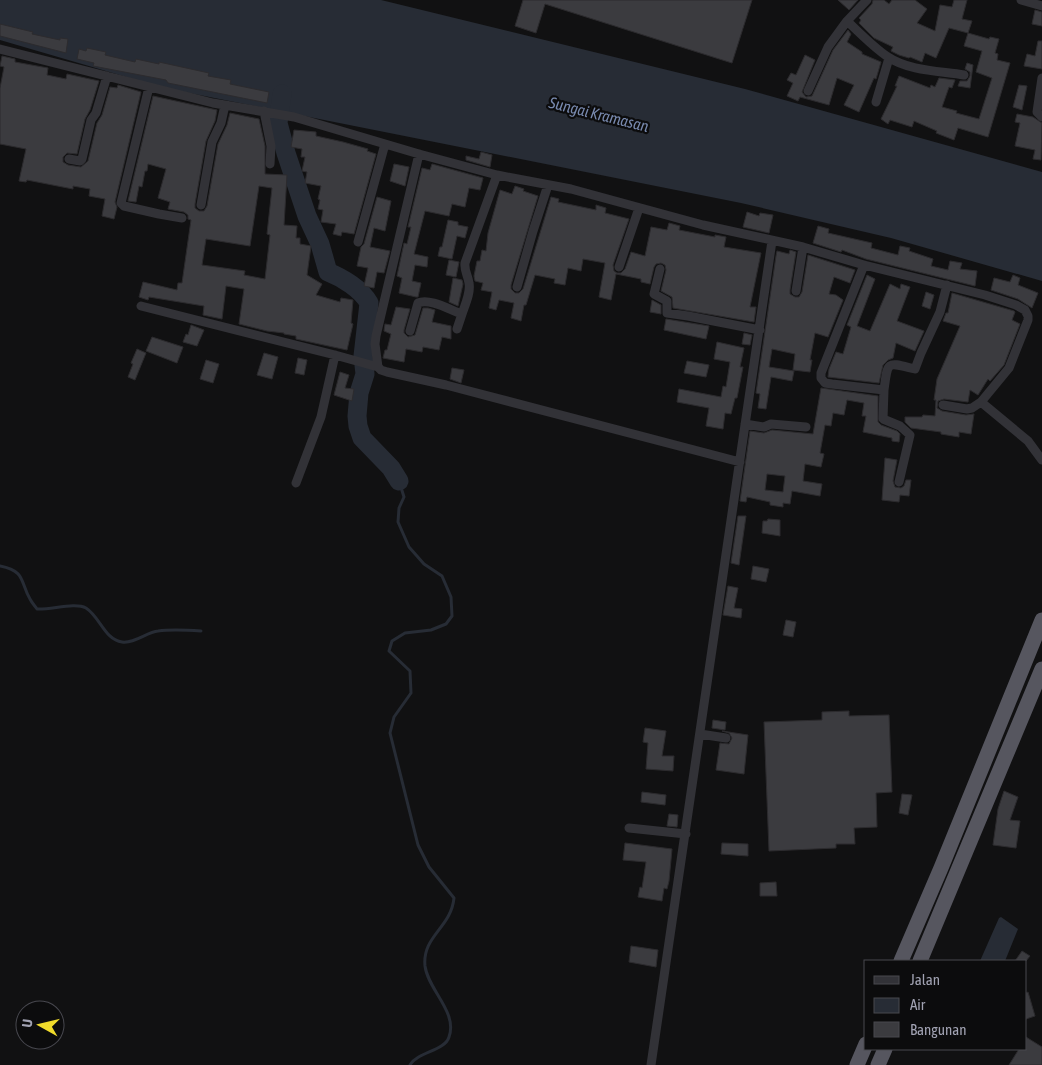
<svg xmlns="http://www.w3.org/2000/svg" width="1042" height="1065" viewBox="0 0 1042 1065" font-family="'Asap Condensed',sans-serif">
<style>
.water{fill:#272c35}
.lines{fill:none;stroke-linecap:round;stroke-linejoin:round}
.stream{stroke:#272c35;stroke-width:3}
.river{stroke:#272c35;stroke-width:19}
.building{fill:#3b3b3f;stroke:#2c2b2e;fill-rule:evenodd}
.minor{stroke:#323237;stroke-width:9}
.trunk{stroke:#56565f;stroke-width:15}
.labels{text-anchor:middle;stroke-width:4.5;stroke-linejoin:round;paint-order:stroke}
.water-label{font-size:16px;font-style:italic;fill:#7889ae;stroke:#0c0c0d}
</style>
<rect width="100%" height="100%" fill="#111112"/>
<!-- water -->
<path class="water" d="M0,0h381l364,89 297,83v109l-151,-43 -150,-35 -577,-115 -164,-48z
M1001,917l17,12 -13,32h-25l19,-43z"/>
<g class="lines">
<!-- stream -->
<path class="stream" d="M399,481l5,16 -5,11 -1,14 11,25 15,17 18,12 9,21 1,19 -6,8 -15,6 -26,3 -13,8 -3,10 21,20 1,22 -17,24 -4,16 28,112 11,22 25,31c-3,30 -32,38 -29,68 3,24 33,46 24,71 -4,14 -32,15 -39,28
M0,566c26,5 20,16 30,33 2,4 5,7 7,10 14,1 38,-7 49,-1 14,9 19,32 36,34 12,2 25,-10 36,-11 14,-2 29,-1 43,0"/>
<!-- river -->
<path class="river" d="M282,94l-4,29 8,30 21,63 13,28 8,28c15,6 33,17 41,31l-6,53 2,18 -6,19 -2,23 1,10 4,12 29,30 8,13"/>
</g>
<!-- building -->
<path class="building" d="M523,0h229l-20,63 -187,-59 -9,29 -21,-7z
M838,0h20l-9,10z
M873,0h11l5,4 3,-4h23l12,9 -10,14 18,8 5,-26 12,2 2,-7h13l-5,19 10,2 -4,12 -19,-5 -13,30 -11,-5 -3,9 -12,-5 -1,1 -10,-3 -8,-4 2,-4 -19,-9 -15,-15 2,-3 -2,-2 13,-14z
M1035,10l7,2v14l-10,-2z
M0,24l33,8 -1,2 28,6v-2l8,1 -2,14 -66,-17z
M848,30l3,4 -4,8 15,10v2l19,8 -5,17 -2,-1 -15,34 -15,-7 10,-20 -17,-7 -8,27 -29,-8 -2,4 -11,-5 6,-13 -6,-3 4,-7 5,2 9,-20 10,5 -13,32 4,5 6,-1 21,-46z
M968,33l21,6 1,-2 9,2 -4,14 3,1 -1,6 13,3 -22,74 -30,-9 -4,12 -18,-7 1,-2 -23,-10 -2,6 -22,-7 -2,4 -7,-5 16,-33h-2l4,-10 31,12 1,-3 4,2 4,-9 16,2 -3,8 -3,-1 -7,20 15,4 -1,2 23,6 13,-41 -16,-6 6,-21 -18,-5z
M1038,41h4v28l-18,-3 3,-12 8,2z
M87,48l19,4 -1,3 30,7 1,-3 23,5v-2l50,11 -1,3 23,4 -1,4 39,8 -2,11 -99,-20 -2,-3 -73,-14 1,-3 -17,-4 2,-10 7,2z
M2,56l13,3v3l33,6 -1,7 19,4 1,-5 32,7 -9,29 -5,9 -8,35 -10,-1 -4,4v5l5,3 13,2 7,-6 9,-38 5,-8 8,-28 7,1 1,-3 23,7 -26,110 2,5 -3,12 -12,-3 3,-17 -16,-3 1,-7 -17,-3v3l-46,-9 -1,2 -7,-1 7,-32 -26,-5v-56l4,-21 -4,-1z
M967,63l6,2 -3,23 -12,-2 2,-5h7l3,-5v-4l-5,-3z
M1019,85l8,1 -5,24 -9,-3z
M153,96l64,14 -2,11 -9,20 -11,63v4l4,3h5l3,-5 11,-62 9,-19 3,-12 29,6 6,27v28l22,1 -3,50 13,1 -1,12h4v6l11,2 -4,29 15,9 -6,11 24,7 1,-4 12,2 -2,23 2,1 -6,26 -51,-11v-3l-12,-2v-1l-17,-2 -28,-7 5,-35 -18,-3 -4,33 -19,-4 1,-9 -55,-9 -1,3 -9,-3 4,-15 34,8 1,-7h4l9,-63 -3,-1v-4l-4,-3 -16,-3 2,-7 -12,-4 8,-29 -18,-5 -1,7h-2l-3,16 -3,-1 -3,16 -8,-1zM259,186l13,2 -5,46 3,1 -5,44 -21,-4 1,-4 -43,-6 4,-26 44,7z
M1017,114l16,3 9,6 -1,37 -8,-1 2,-9 -20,-4 5,-23 -5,-1z
M294,130l22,2v4l27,6 25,7 -1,2 9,3 -22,80 -12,-2 -1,4 -8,-2 3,-10 -15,-2 2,-12 -5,-1 2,-9 -2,-1 3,-13 -16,-3 2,-11 -5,-1 3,-14h-4l1,-8 -11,-2z
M481,152l11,3 -2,12 -24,-7v-4l13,3z
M394,164l15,3 -4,19 -15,-5z
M432,164l51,14 -3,12 -11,-2 -4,19 -13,-3 -3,12 -24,-5 -11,43 14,3 -1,10 -12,-2 -3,16 9,2 -3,14h-2l-17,-4 3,-15 -5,-2 7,-33 3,1 4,-17h-3l14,-59 8,2z
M515,186l9,3 -1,2 15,5 -27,89v4l4,4h4l4,-4 28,-92 8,2 -1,3 38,8v-5l10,3 -1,5 24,6 -16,46 1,6 3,2h4l4,-4 6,-17 14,4 6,-29 16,3 2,-7 11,3 -1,4 36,7v-2l11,2 -2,10 37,6 -11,54h6l-2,15 -81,-14 -1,-11 -11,-6 5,-21 -1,-5 -4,-2 -5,1 -2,3 -4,17 -9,-2v-3l-25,-5 -5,26 -12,-3 6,-34 -22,-4 -2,12 -13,-3 -3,17 -11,-2 1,-4 -20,-4 -9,30h-2l-3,16 -10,-3 3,-15 -15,-3 -3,10 -7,-2 3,-16 -11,-2 2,-7 -8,-2 -1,-5 3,-15h3l2,-11 4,1 2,-18 12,-43 12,4z
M377,197l14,4 -6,30 -11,-3 -4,19 20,4 -6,22 -7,-1 -3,16 -10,-2 4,-18 -11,-2 4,-19 3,-3z
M747,212l12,4 1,-3 13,2 -4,18 -26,-6z
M448,220l10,2v3l10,2 -3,11 -8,-2 -5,23 -14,-3 2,-9h2z
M818,226l11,3 -1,4 44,10 -1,5 27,7 2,-9 10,2 -1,3 24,8 -2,7 17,4 2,-9 12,2 -2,6 17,2 -2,15 -109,-27 -24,-9 -1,2 -28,-9z
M790,250l6,2 -6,38v4l5,3h4l3,-5 6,-37 47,15 -5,13 -16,-6 -5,17 7,1 7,5 -15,37 -13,-4 -5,27h2l-2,12 -17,-2 2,-16 -23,-5 -3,18 25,4 -2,10 -21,-4 -5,32 -8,-1 2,-14 -4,-1 20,-137 1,-5 12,3z
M449,260l10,2 -3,15 -10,-2z
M867,275l8,4 -18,47 13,5 20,-47 10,5 1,-5 9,3 -13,34 27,10 -9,20 -19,-8 -3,15 -5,2 -5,5 -4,18 -51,-6 1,-8 7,-17 7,2 8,-27 -4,-2z
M1013,275l7,3 -2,7 20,8 -6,15 -14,-9 -27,-9 3,-12 16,4z
M453,278l9,2 1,4 -5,22 -9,-4z
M926,292l8,3 -4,14 -8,-3z
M952,293l62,18 1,1 -3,8 8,4 -16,41 -14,16 -2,-2 -10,16 -8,-5 -2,12 -24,-3 -6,2 -1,7 5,3 24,4 8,-1 -3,20 -12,-2v5l-18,-3v-2l-30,-4 -6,-6v-5h17l1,-2 12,1 1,-16h-2l3,-21 23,-53 -17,-5 3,-8h2z
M652,300l9,5v9l-11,-2z
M396,307l14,2 -6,21v3l4,4 7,-2 8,-27h5l7,2 -3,12 19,4v13l-9,-2 -3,13 -16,-3 -1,5 -16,-3 -2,13 -21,-4 2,-8h2l4,-16 -7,-3 1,-7 6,1z
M666,319l43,7 -3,13 -42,-9z
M191,325l13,5 -7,16 -14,-4 3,-8 2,1z
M744,333l8,2 -2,10 -8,-1z
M152,337l31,10 -6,16 -31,-12z
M717,342l27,6 -4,19h3l-6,31h-2l-4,16 -6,-1 -2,16 -17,-3 3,-18 -32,-6 2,-13 42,8 2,-11 3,1 4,-25 -16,-3z
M137,349l9,4 -11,27 -7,-3 5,-13 -2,-1z
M264,353l14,4 -6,22 -15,-4z
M298,358l9,2 -3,15 -9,-2z
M206,360l13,4 -6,19 -13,-4z
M687,361l22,4 -3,12 -22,-4z
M452,368l12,2 -3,13 -11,-4z
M340,372l9,3 -4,13 9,1 -2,12 -18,-6z
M821,388l57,8v26l3,3 16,6 3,3 -1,8 -7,-1v-3l-29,-6 3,-16h-4l2,-13 -17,-3 -3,15 -11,-2 -2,13 -6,-1 -5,28 4,1 -3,13 -16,-3 -2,17 19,3 -2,12 -28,-5 -2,13 -7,-1v4l-13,-2v-3l-23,-5 -1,5 -6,-1 10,-70 14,2 8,-3 41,4zM767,474l18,2 -2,16 -18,-2z
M885,458l12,2 -4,21 2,6 6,1 3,-2 2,-6h5l-2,16 -9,-1 -1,7 -17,-2z
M738,516h8l-7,49 -8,-2z
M768,519l12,1v16l-18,-3 1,-12h4z
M753,566l16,3 -3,13 -15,-3z
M728,586l10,2 -4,20 8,1 -1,9 -18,-3z
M786,620l10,2 -3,15 -10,-2z
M849,711v5l40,-1 3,77 -16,1 1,34 -23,1 1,16h-19v4l-67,3 -5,-129 58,-2v-8z
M713,720l13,2 -1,8 -13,-2z
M645,728l21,3 -4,25h12l-1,15 -27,-2 2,-26 -5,-1z
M722,731l26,4 -4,39 -28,-4 4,-27 9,1 3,-6 -3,-5z
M1004,791l14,6 -8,23 10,1 -4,27 -23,-3 5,-36z
M642,792l24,3 -1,10 -24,-3z
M902,794l10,1 -4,20 -9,-2z
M669,814l9,1 -1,12 -10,-1z
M625,843l47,6 -3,32 -2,8 -3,-1 -2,13 -24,-4 2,-10 2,1 4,-26 -23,-2z
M722,843l26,1v12l-27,-2z
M776,882l1,14h-17v-13z
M631,946l27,4 -2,17 -27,-5z
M1022,951l8,5 -4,5h-11z
M1028,992l7,24 -9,3v-26z
M1026,1037l16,10v18h-33l10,-16h7z"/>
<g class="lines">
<!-- minor -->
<path class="minor" d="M1021,0l21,6
M847,21c13,12 26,26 41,36 21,14 52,14 76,18
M0,49l213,54 81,14 125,37 78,21 74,14 132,36 100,22 61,18 121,30 31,10 9,5 3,6v4l-19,48 -28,34 -9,6 -5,1 -24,-4
M1042,78l-5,34 5,5
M149,87l-28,116 3,3 35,8 23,4
M808,91l20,-44 19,-26 20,-21
M876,102l13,-44
M264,111l7,35 -1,18
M69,159l11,2 2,-2 9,-39 5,-7 11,-37
M201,205l11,-63 9,-19 4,-18
M358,242l27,-98
M864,265l-43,108v5l4,5 7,1 52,6 -1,29 17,7 10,9 -11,47
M619,267l20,-59
M660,269l-6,25 13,7v12l21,3 72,14
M517,287l16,-56 15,-46
M796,291l7,-44
M141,306l194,49 43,12 3,3 6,2 59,13 294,77
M457,329l5,-15
M410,331l8,-28c12,-5 32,7 44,11 3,-9 9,-22 7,-31 -1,-8 -5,-12 -4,-20l32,-88
M378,367l-3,-23 1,-8 43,-182
M884,390c4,-30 2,-28 31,-21l6,-16 19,-41 7,-27
M981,402l47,39 14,19
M745,424l19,3 7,-3 35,3
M296,483l25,-66 14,-62
M700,734l26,4
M629,828l57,6
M651,1065l121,-824"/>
<!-- trunk -->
<path class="trunk" d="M901,961l40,-93 101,-248
M920,961l122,-292
M857,1065l9,-21
M878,1065l7,-16"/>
</g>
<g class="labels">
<!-- water labels -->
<g class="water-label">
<text transform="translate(599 114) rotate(14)" y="6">Sungai Kramasan</text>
</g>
</g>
<!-- legend -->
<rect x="864" y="960" width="162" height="90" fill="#0c0c0d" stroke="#48484f"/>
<rect x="874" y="976" width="25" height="8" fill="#323237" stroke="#48484f"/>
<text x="910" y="985" font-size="15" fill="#a2a3b3">Jalan</text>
<rect x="874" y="998" width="25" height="15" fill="#272c35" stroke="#48484f"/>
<text x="910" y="1010" font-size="15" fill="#a2a3b3">Air</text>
<rect x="874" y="1022" width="25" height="15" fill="#3b3b3f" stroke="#48484f"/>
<text x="910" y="1035" font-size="15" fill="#a2a3b3">Bangunan</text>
<!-- north arrow -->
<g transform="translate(40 1025) rotate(278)"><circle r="24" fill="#0c0c0d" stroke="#48484f"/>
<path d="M0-4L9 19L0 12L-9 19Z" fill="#f0db2b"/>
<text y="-8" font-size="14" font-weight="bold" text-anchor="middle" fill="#a2a3b3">U</text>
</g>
</svg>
